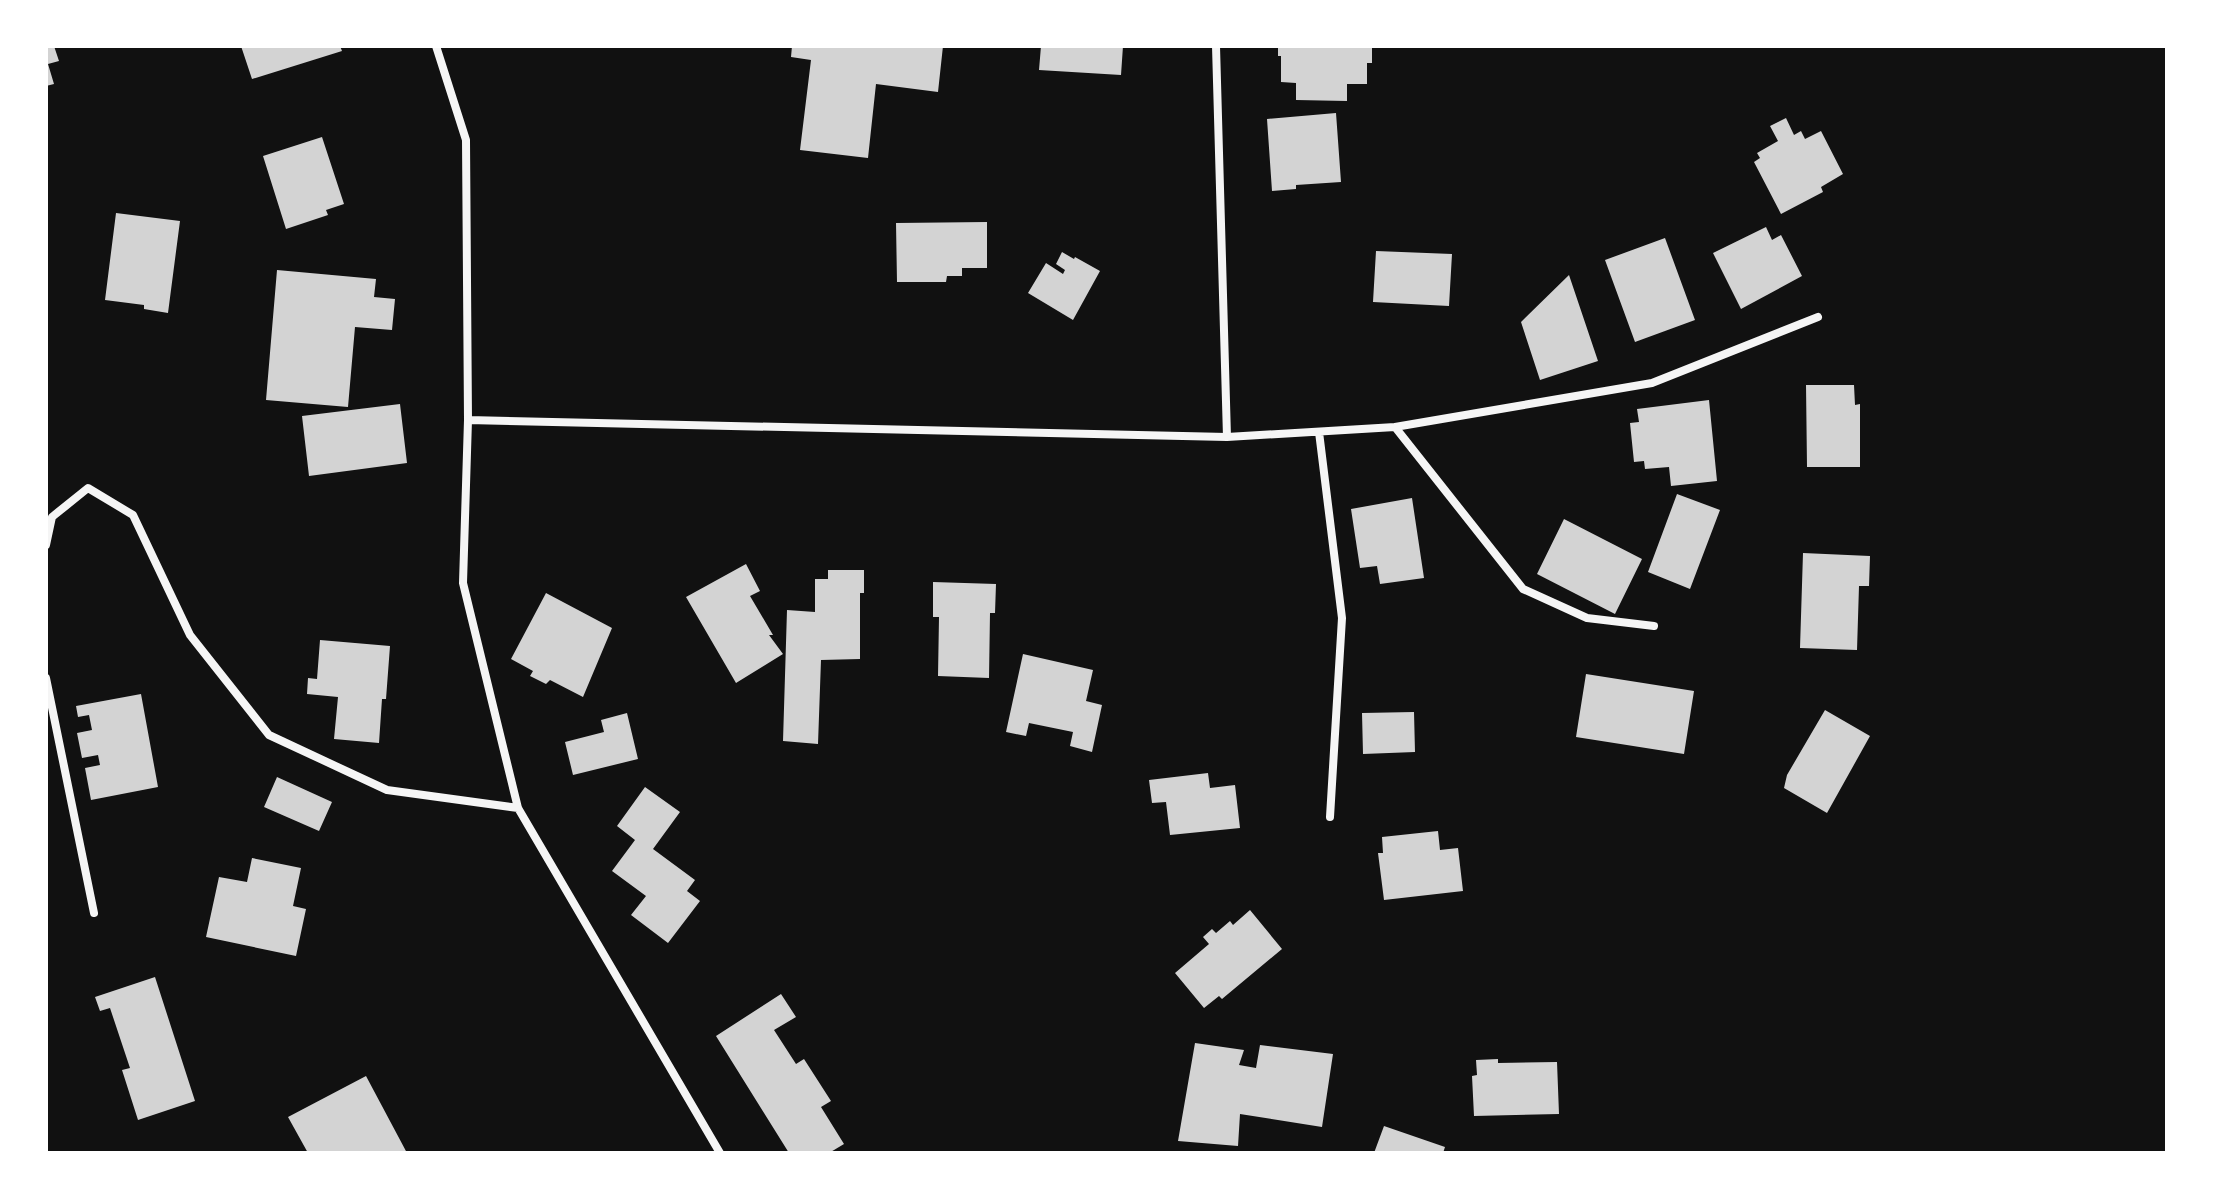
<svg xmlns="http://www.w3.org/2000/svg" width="2213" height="1199" viewBox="0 0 2213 1199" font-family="Georgia,serif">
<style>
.building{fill:#d3d3d3}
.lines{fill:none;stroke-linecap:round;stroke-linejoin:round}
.minor{stroke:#f5f5f5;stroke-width:8}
</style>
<rect width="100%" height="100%" fill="#111"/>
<!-- building -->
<path class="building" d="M46,46h8l5,15 -11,3 6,20 -8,2z
M241,46h99l2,5 -90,28z
M792,46h151l-5,46 -62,-8 -8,74 -68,-8 11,-90 -20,-3z
M1041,46h82l-2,29 -82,-5z
M1278,46h94v17h-5v21h-20v17l-51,-1v-17l-15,-1v-26h-3z
M1336,113l5,69 -45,3v4l-24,2 -5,-72z
M1786,118l8,17 7,-4 4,8 16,-8 22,43 -22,13 2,5 -42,22 -27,-52 6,-4 -3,-5 21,-12 -8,-15z
M322,137l22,67 -18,6 2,5 -42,14 -23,-73z
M116,213l64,8 -12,92 -24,-4v-4l-39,-5z
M987,222v46h-25v8h-15l-1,6h-49l-1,-59z
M1766,227l6,13 9,-5 21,41 -61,33 -28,-56z
M1665,238l30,82 -60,22 -30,-82z
M1376,251l76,3 -3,52 -76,-4z
M1062,252l12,7 1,-2 25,14 -27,49 -45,-27 18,-30 17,11 2,-4 -9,-6z
M277,270l99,9 -2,18 21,2 -3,31 -37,-3 -7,80 -82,-7z
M1569,275l29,86 -58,19 -19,-58z
M1806,385h48l1,20 5,-1v63h-53z
M1709,400l8,81 -46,5 -2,-19 -24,2 -1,-8 -10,1 -4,-39 9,-1 -2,-13z
M400,404l7,59 -98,13 -7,-60z
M1677,494l43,16 -30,79 -42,-17z
M1412,498l12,80 -44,6 -3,-18 -17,2 -9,-59z
M1564,519l78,40 -27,55 -78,-40z
M1803,553l67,3 -1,30h-10l-2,64 -57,-2z
M746,564l14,27 -10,5 23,39h-4l14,19 -47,29 -50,-86z
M828,570h36v23h-4v66l-39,1 -3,84 -35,-3 4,-131 28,2v-33h13z
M933,582l63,2 -1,29h-5l-1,65 -51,-2 1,-59h-6z
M546,593l66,35 -29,69 -33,-17 -4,4 -16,-8 3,-5 -22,-12z
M320,640l70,6 -4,53h-4l-3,44 -45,-4 4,-42 -31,-3 1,-16 9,1z
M1023,654l70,16 -7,31 16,4 -10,47 -22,-6 3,-14 -44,-9 -3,13 -20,-4z
M1586,674l108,17 -10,63 -108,-17z
M141,694l17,93 -67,13 -6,-32 15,-3 -2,-10 -16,3 -5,-25 15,-3 -3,-15 -11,2 -2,-11z
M1825,710l45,26 -43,77 -43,-25 3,-13z
M1414,712l1,40 -52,2 -1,-41z
M627,713l11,46 -65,16 -8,-33 39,-10 -3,-12z
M1208,773l2,15 25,-3 5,43 -70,7 -4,-33 -14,1 -3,-23z
M277,777l55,25 -13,29 -55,-24z
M645,787l35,25 -27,37 42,31 -8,11 13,10 -32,42 -37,-28 15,-19 -34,-25 23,-31 -18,-14z
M1438,831l2,19 18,-2 5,43 -79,9 -6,-47h5l-1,-16z
M252,858l49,10 -8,38 13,3 -10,47 -90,-19 13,-60 28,5z
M1250,910l32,39 -60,50 -3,-3 -15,12 -29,-35 34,-29 -6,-7 9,-8 4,4 14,-12 3,4z
M155,977l40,124 -57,19 -16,-50 8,-2 -20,-60 -10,3 -5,-14z
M781,994l15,23 -22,13 22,34 8,-5 27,42 -10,6 23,37 -15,9h-40l-73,-117z
M1195,1043l49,7 -5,15 17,3 4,-23 73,9 -11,73 -82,-13 -2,32 -60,-5z
M1498,1059v4l59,-1 2,52 -85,2 -2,-40 5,-1 -1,-15z
M366,1076l41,77h-99l-20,-36z
M1384,1126l61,21 -2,6h-69z"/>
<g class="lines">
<!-- minor -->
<path class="minor" d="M436,46l30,94 2,280 -5,163 55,225 202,345
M1216,46l11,391
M468,420l759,17 168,-10 128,162 64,29 67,8
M1395,427l257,-44 166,-66
M1319,432l23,186 -12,199
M46,545l6,-28 36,-29 45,27 57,120 79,100 118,55 131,18
M46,678l48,235"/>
</g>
<!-- border -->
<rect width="2213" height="1199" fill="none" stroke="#ffffff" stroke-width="96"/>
</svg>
